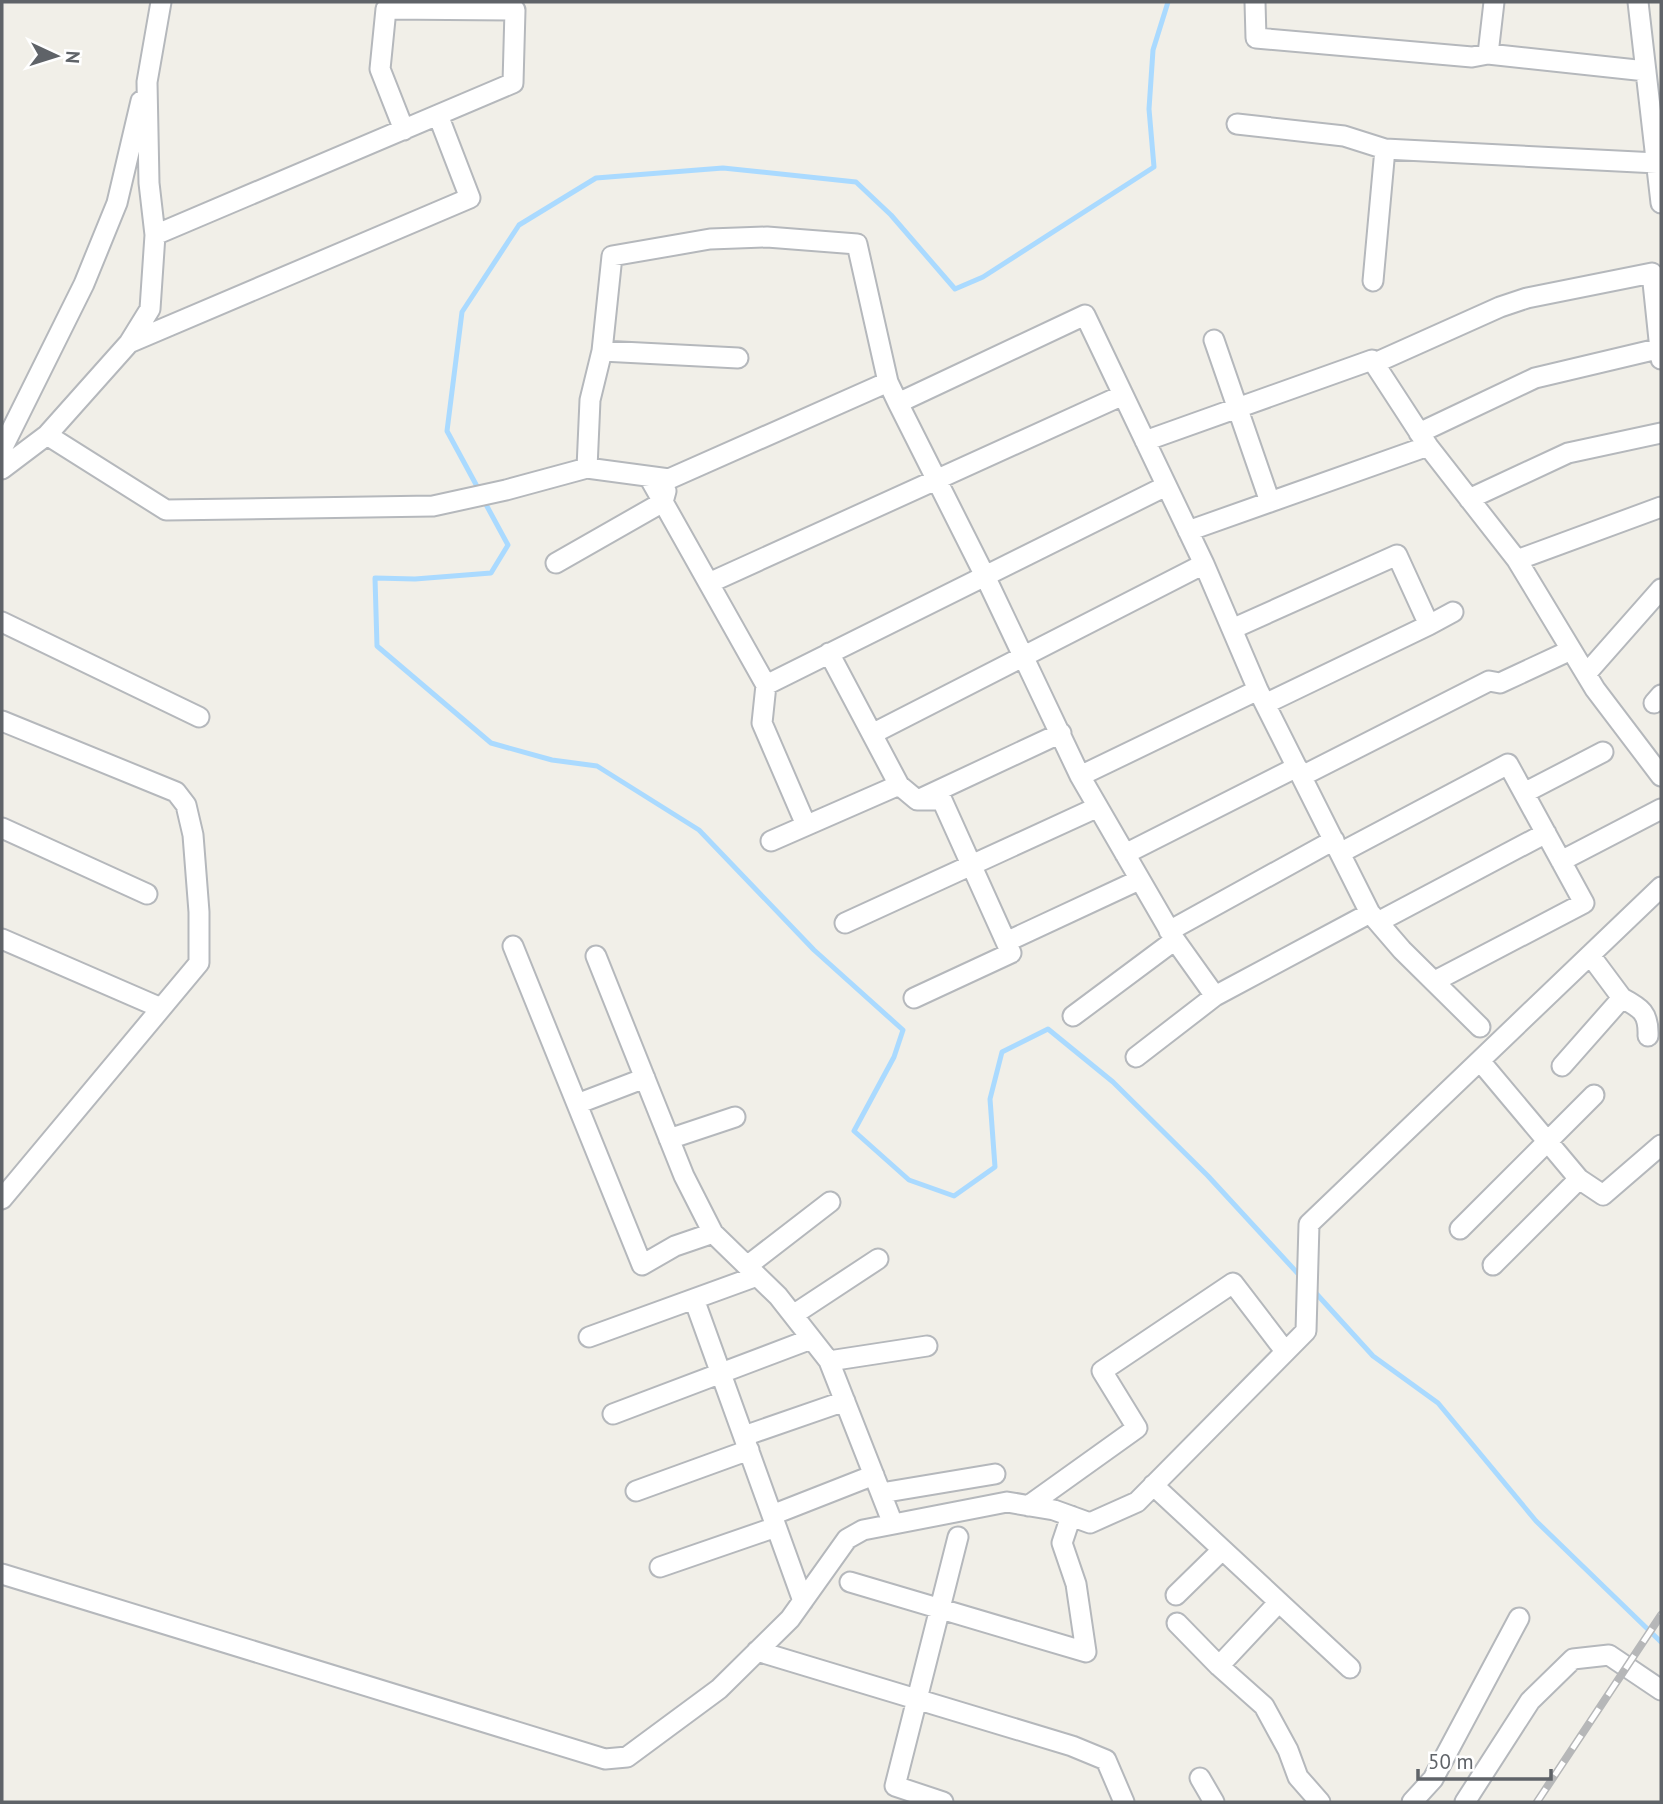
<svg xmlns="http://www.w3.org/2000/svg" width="1663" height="1804" viewBox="0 0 1663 1804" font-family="'PT Sans',sans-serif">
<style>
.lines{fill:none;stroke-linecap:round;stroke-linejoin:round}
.stream{stroke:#aadaff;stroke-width:5}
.street-casing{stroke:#b5b8bc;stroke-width:23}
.street{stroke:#fff;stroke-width:19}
.rail-casing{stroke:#b6b7b8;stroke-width:8}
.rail{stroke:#fff;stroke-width:5;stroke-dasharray:16;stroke-linecap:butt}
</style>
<rect width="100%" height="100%" fill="#f1efe8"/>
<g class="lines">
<!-- stream -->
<path class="stream" d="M479,490l-32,-59 15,-119 57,-87 77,-47 127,-10 133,14 35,33 64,74 28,-12 171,-110 -5,-58 4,-59 15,-48
M483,499l25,46 -17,28 -76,6 -40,-1 2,68 114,97 61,17 45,6 102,64 115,120 89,80 -9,27 -40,74 55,49 45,16 41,-29 -5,-68 12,-47 46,-23 65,53 95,94 94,102
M1313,1290l60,66 65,47 98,118 125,121"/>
<defs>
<path id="street" d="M1255,2l1,36 216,19 16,-3 158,17
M1638,2l23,201
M1488,54l6,-52
M1237,124l107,12 41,13 272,14
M155,235l358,-152 2,-73 -129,-1 -6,60 24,61
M1373,281l12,-132
M1214,340l56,162
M129,343l341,-145 -32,-83
M602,351l136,7
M1375,363l125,-56 27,-9 125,-25 9,86
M1419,433l116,-55 118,-28 8,3
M47,435l82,-92 21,-34 5,-74 -6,-52 -2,-101 14,-80
M1145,441l227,-81 56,86
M2,449l82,-165 33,-81 24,-102
M587,468l3,-68 12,-49 10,-95 98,-17 57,-2 90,7 31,138
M2,469l45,-34 119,75 267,-4 73,-16 81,-22 82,11 219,-97 10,21 87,173 95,200 95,164 40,56 155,-83 -112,-223 -54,-126 -119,-249 -187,88
M649,477l117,208 400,-199
M1469,499l99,-46 93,-20
M1188,531l240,-85 89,114 144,-53
M1517,560l78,129 66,87
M556,563l107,-61 3,-11
M709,583l414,-188
M2,622l197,95
M1429,625l24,-13
M1232,629l165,-74 32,70 -164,79
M829,653l70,132 18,15h25l69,153 -97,45
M1586,674l75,-85
M766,685l-4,38 44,102
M1654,703l7,-8
M2,721l174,71 10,13 7,30 6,77v51l-197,236
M872,734l332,-170
M1080,776l178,-86
M1302,776l187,-95 11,2 71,-33
M1524,793l79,-41
M922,798l139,-65
M2,828l145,66
M771,841l128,-56
M1340,853l168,-89 76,139 -149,78
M1125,854l172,-87
M1561,861l100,-52
M1371,914l31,36 78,77
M1378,922l168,-89
M845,923l253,-116
M1169,931l165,-91
M2,939l159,69
M1006,942l133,-62
M513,946l129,319 33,-19 38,-13
M596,956l88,220 29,57 65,63 51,65 64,163
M1622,998c19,10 27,15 26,38
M1073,1016l102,-76
M1136,1057l79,-61
M1480,1061l99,118 24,16 58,-50
M1562,1066l60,-68 -32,-43
M577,1104l68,-26
M669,1139l66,-22
M1460,1229l134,-134
M1493,1265l86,-86
M747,1266l83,-64
M694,1299l109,302
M793,1315l85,-56
M589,1337l168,-61
M829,1361l98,-15
M613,1414l198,-75
M744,1436l101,-35
M1153,1485l197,183
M636,1491l113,-41
M881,1493l114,-19
M1028,1506l109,-78 -35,-57 131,-88 52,68
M772,1515l102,-40
M660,1567l116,-40
M2,1574l603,185 22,-2 92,-68 71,-70 57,-80 16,-9 144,-28 47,8 36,13 47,-21 169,-171 3,-107 352,-337
M850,1582l236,70 -10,-68 -14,-41 9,-27
M1176,1595l46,-45
M1177,1623l42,43 45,40 24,44 10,27 22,25
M757,1651l315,95 34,14 18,42
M1219,1666l60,-64
M1200,1778l14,24
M943,1802l-48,-16 63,-249
M1412,1802l21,-23 86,-161
M1465,1802l65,-101 43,-42 36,-4 52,35"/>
</defs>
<!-- street casing -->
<use href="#street" class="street-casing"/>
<!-- street -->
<use href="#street" class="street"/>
<defs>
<path id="rail" d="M1537,1802l124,-187"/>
</defs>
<!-- rail casing -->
<use href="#rail" class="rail-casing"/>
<!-- rail -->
<use href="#rail" class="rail"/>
</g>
<!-- border -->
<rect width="1663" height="1804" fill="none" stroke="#5f6368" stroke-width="7"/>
<!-- north arrow -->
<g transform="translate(56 56) rotate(94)" stroke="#ffffff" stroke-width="5" paint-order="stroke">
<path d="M0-5L12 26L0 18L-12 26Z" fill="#5f6368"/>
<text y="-10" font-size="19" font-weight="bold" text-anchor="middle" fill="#5f6368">N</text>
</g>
<!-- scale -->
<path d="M1418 1769v10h133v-10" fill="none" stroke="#5f6368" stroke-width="3.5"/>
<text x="1428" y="1769" font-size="21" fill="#5f6368" stroke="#ffffff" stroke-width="5" paint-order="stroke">50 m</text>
</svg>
